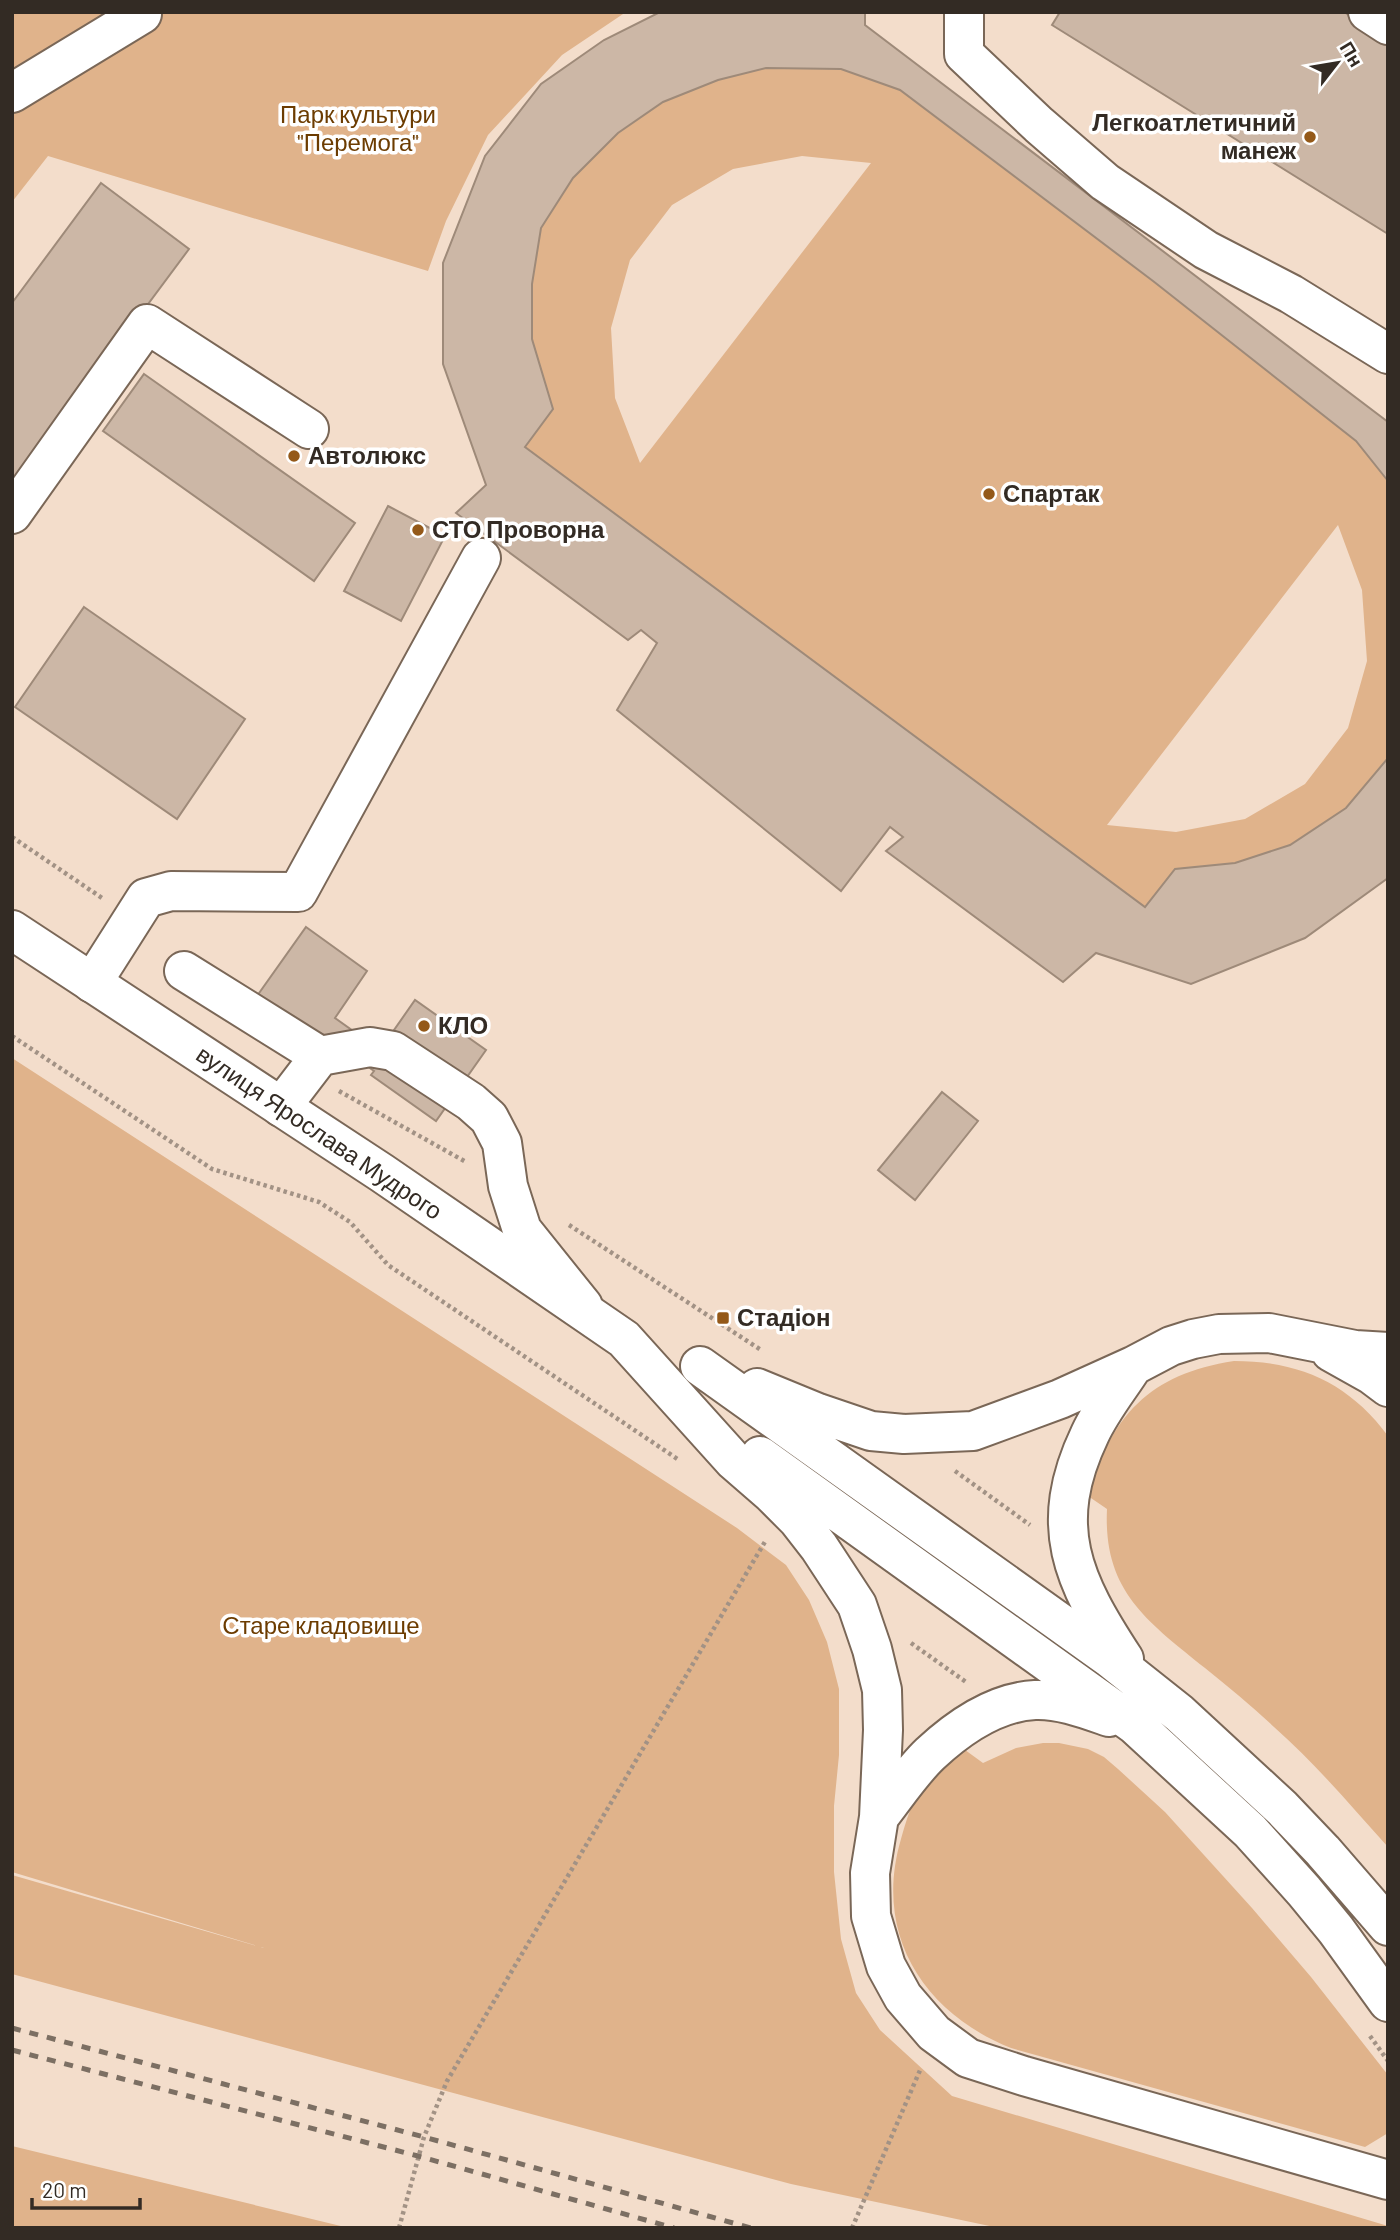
<svg xmlns="http://www.w3.org/2000/svg" width="1400" height="2240" viewBox="0 0 1400 2240" font-family="Barlow,sans-serif">
<style>
.green{fill:#e0b38b;fill-rule:evenodd}
.building{fill:#ccb7a6;stroke:#9e8a79;stroke-width:2}
.lines{fill:none;stroke-linecap:round;stroke-linejoin:round}
.minor-casing{stroke:#7a6757;stroke-width:42}
.major-casing{stroke:#7a6757;stroke-width:42}
.path{stroke:#a29285;stroke-width:4.5;stroke-dasharray:3.5 3.5;stroke-linecap:butt}
.minor{stroke:#fff;stroke-width:38}
.major{stroke:#fff;stroke-width:38}
.rail{stroke:#7c6f63;stroke-width:5;stroke-dasharray:9 9;stroke-linecap:butt}
.poi-dot{fill:#945919;stroke:#fff;stroke-width:2.5}
.labels{text-anchor:middle;stroke-width:7;stroke-linejoin:round;paint-order:stroke}
.park-label{font-size:24px;fill:#6c3c01;stroke:#fff}
.poi-label{font-size:24px;font-weight:bold;fill:#332b24;stroke:#fff;text-anchor:start}
.street-label{font-size:24px;fill:#332b24;stroke:#fff}
</style>
<rect width="100%" height="100%" fill="#f3ddcb"/>
<!-- green -->
<path class="green" d="M12,12h614l-64,43 -74,80 -42,86 -18,50 -380,-115 -36,46z
M766,68l75,1 59,21 253,191 203,160 32,40v277l-42,50 -56,37 -55,18 -60,6 -30,38 -620,-460 7,-108v-55l9,-56 32,-50 45,-45 45,-31 55,-22zM802,156l69,7 -231,300 -25,-65 -4,-70 19,-68 42,-55 61,-36zM1338,525l24,65 5,71 -19,67 -43,56 -60,35 -69,13 -69,-7z
M12,1058l725,470 49,37 23,35 18,42 12,47v66l-5,51v66l7,67 15,54 24,37 72,66 436,130v2h-389l-208,-44 -779,-210v-99l252,73 -252,-76z
M1234,1361c65,0 115,22 154,75v411c-37,-41 -73,-84 -114,-120 -22,-21 -46,-40 -69,-59 -58,-47 -102,-77 -98,-159l-19,-13c23,-80 61,-122 146,-135z
M1043,1743h16l29,6 16,8 14,12 47,43 87,96 59,69 77,98v58l-23,14 -354,-99c-88,-35 -138,-114 -110,-209 5,-18 11,-38 22,-54 10,-14 26,-26 38,-38l22,16 33,-15z
M12,2146l337,82h-337z"/>
<!-- building -->
<path class="building" d="M660,12h205v13l523,397v59l-32,-40 -203,-160 -253,-191 -59,-21 -75,-1 -48,12 -55,22 -45,31 -45,45 -32,50 -9,56v55l21,70 -28,38 620,460 30,-38 60,-6 55,-18 56,-37 42,-50v120l-83,60 -114,46 -95,-31 -33,29 -177,-131 17,-14 -13,-10 -49,64 -224,-181 40,-67 -16,-13 -13,10 -172,-127 30,-28 -43,-121v-101l42,-107 56,-72 63,-44z
M1060,12h284l44,28v194l-336,-209z
M101,183l88,66 -177,238v-184z
M144,374l211,149 -41,58 -211,-150z
M388,506l57,30 -44,85 -57,-30z
M84,607l161,112 -68,100 -162,-112z
M306,927l61,44 -32,47 45,32 35,-50 71,50 -50,71 -65,-46 3,-4 -52,-37 -4,5 -61,-43z
M942,1092l36,29 -63,79 -37,-30z"/>
<g class="lines">
<defs>
<path id="minor" d="M964,12v42l75,71 66,57 101,68 85,44 97,60
M1368,12l20,13
M12,93l130,-79
M12,514l135,-190 162,105
M184,971l136,85
M92,983l54,-85 25,-7 127,1 183,-334
M281,1107l39,-51 50,-9 23,4 78,51 18,16 13,25 6,43 14,44 61,76"/>
<path id="major" d="M12,930l370,243 242,166 110,122 38,33 26,26 21,27 38,58 15,44 10,41 1,40 -4,87 -9,56 1,43 15,50 17,31 31,36 34,25 56,18 364,104
M1331,1352l41,23 16,12
M700,1366l411,293 68,54 103,95 41,43 65,75
M757,1388l61,25 53,18 33,3 69,-3 87,-32 73,-33 38,-20 22,-7 26,-5 50,-1 86,17 33,2
M760,1456l375,269 115,106 54,60 32,39 52,72
M1124,1659c-51,-78 -78,-133 -34,-225 11,-24 29,-46 43,-68
M879,1817c16,-20 32,-45 51,-63 28,-26 66,-52 105,-54 25,-1 51,9 74,17"/>
</defs>
<!-- minor casing -->
<use href="#minor" class="minor-casing"/>
<!-- major casing -->
<use href="#major" class="major-casing"/>
<!-- path -->
<path class="path" d="M12,837l90,61
M12,1036l200,133 107,33 31,20 38,43 291,195
M339,1091l127,71
M569,1225l192,125
M955,1471l75,54
M911,1643l55,39
M1370,2036l18,25
M399,2228l25,-91 23,-56 319,-541
M852,2228l69,-160"/>
<!-- minor -->
<use href="#minor" class="minor"/>
<!-- major -->
<use href="#major" class="major"/>
<!-- rail -->
<path class="rail" d="M12,2028l412,109 327,91
M12,2050l406,106 256,72"/>
</g>
<!-- markers -->
<g class="poi-dot">
<circle cx="1310" cy="137" r="7"/>
<circle cx="294" cy="456" r="7"/>
<circle cx="989" cy="494" r="7"/>
<circle cx="418" cy="530" r="7"/>
<circle cx="424" cy="1026" r="7"/>
<rect x="716" y="1311" width="14" height="14" rx="3.5"/>
</g>
<g class="labels">
<!-- park labels -->
<g class="park-label">
<text x="358" y="123">Парк культури<tspan x="358" dy="28">"Перемога"</tspan></text>
<text x="321" y="1634">Старе кладовище</text>
</g>
<!-- poi labels -->
<g class="poi-label">
<text x="1296" y="131" text-anchor="end">Легкоатлетичний<tspan x="1296" dy="28">манеж</tspan></text>
<text x="308" y="464">Автолюкс</text>
<text x="1003" y="502">Спартак</text>
<text x="432" y="538">СТО Проворна</text>
<text x="438" y="1034">КЛО</text>
<text x="737" y="1326">Стадіон</text>
</g>
<!-- street labels -->
<g class="street-label">
<text transform="translate(319 1133) rotate(34)" y="8">вулиця Ярослава Мудрого</text>
</g>
</g>
<!-- border -->
<rect width="1400" height="2240" fill="none" stroke="#332b24" stroke-width="28"/>
<!-- north arrow -->
<g transform="translate(1337 63) rotate(59)" stroke="#ffffff" stroke-width="5" paint-order="stroke">
<path d="M0-5L12 26L0 18L-12 26Z" fill="#332b24"/>
<text y="-10" font-size="19" font-weight="bold" text-anchor="middle" fill="#332b24">Пн</text>
</g>
<!-- scale -->
<path d="M32 2198v10h108v-10" fill="none" stroke="#332b24" stroke-width="3.5"/>
<text x="42" y="2198" font-size="21" fill="#332b24" stroke="#ffffff" stroke-width="5" paint-order="stroke">20 m</text>
</svg>
